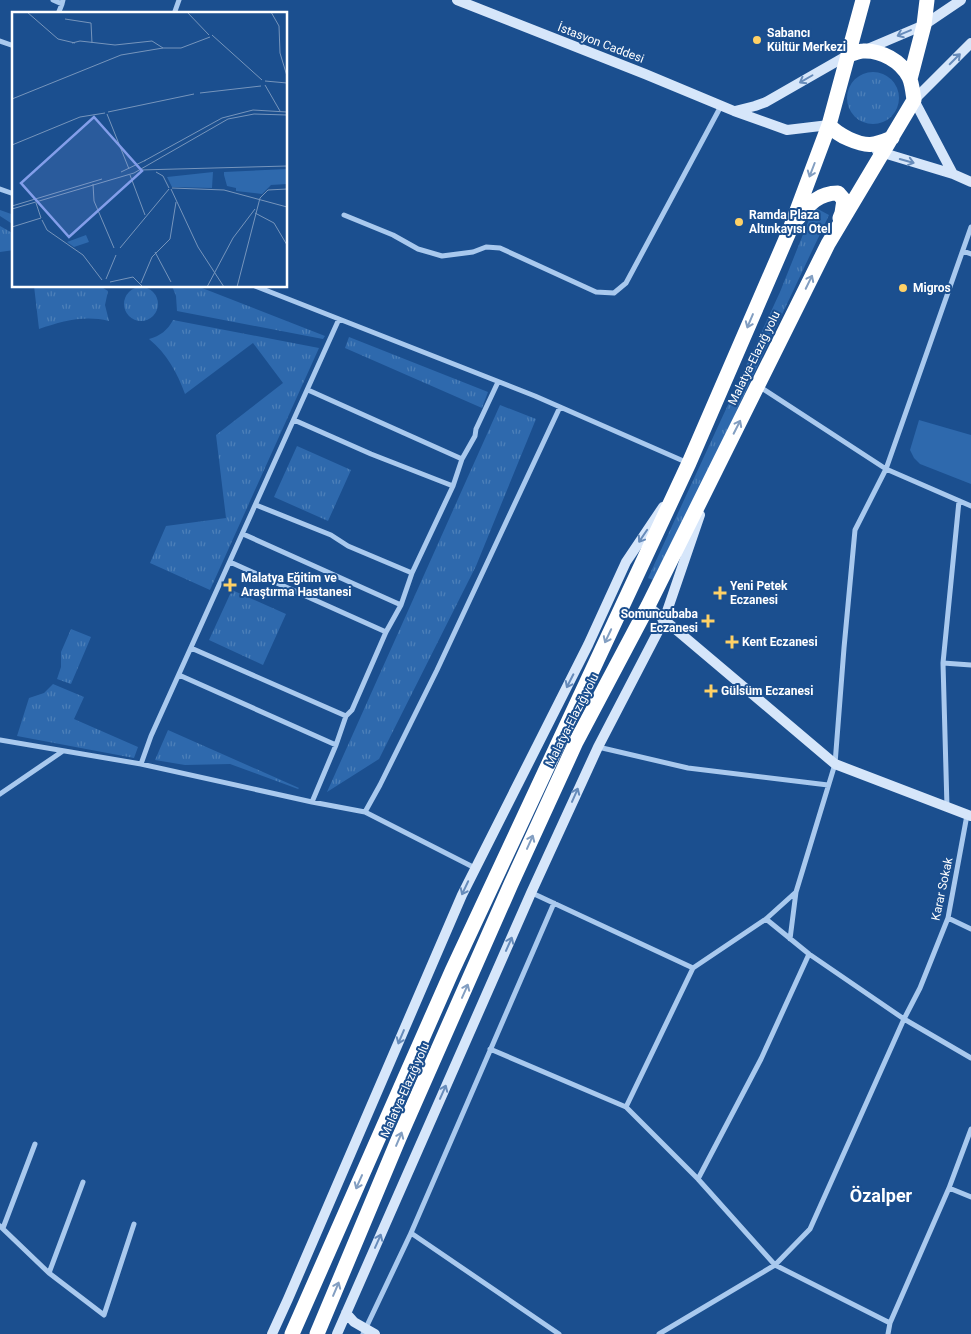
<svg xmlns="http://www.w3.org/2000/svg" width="971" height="1334" viewBox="0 0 971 1334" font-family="Roboto,sans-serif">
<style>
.grass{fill:url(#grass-tufts)}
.park{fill:#2e69ad}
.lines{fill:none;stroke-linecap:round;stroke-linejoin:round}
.street{stroke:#a9c9ee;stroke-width:5}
.secondary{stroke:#d6e6fa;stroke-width:10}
.highway{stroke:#fff;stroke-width:15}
.oneway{stroke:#668bba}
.oneway2{stroke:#829ec1}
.poi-dot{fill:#ffd166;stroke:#1b4f8f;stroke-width:2}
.labels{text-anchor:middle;stroke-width:4;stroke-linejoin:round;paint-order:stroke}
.poi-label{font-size:12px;font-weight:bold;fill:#fff;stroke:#1b4f8f;text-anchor:start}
.street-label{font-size:12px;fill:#fff;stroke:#1b4f8f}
.district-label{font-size:18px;font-weight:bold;fill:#fff;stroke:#1b4f8f}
.inset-road{fill:none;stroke:#7695bc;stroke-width:1}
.view{fill:#839eea;fill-opacity:0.15;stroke:#839eea;stroke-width:2.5}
.inset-edge{fill:none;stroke:#fff;stroke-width:2.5}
</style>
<defs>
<pattern id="grass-tufts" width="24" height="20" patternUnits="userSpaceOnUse" patternTransform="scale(1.25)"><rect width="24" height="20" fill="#2e69ad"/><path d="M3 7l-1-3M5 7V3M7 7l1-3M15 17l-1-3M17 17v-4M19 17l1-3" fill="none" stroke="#4d80b9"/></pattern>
</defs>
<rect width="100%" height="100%" fill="#1b4f8f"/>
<!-- grass -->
<path class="grass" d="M847 98a26 26 0 1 1 52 0a26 26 0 1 1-52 0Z
M814,207l15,8 -173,366 -8,-3 132,-286z
M0,210l14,5v10l-14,-9z
M0,226l14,8v16l-14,2z
M34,286h66l8,5 -3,14 4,16c-25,-6 -46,0 -70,8z
M172,286h25l128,50 -2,3 -146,-28 -1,-15z
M124 304a17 17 0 1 1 34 0a17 17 0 1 1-34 0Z
M173,320l146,28 -109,242 -60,-27 16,-37 60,-8 -10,-83 67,-52 -30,-40 -68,51c-8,-22 -18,-40 -36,-55 11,-3 19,-9 24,-19z
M349,337l139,55 -6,16 -137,-60z
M500,405l36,14 -60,147 -97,193 -52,33z
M297,446l54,24 -23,51 -54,-24z
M232,590l54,24 -23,51 -54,-25z
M71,629l20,8 -20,47 -14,-5 4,-12v-15z
M53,684l31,13 -10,22 64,28 -4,11 -117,-22 12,-38 15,-5z
M168,730l131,58 -1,1 -68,-25 -45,1 -30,-5z"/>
<!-- park -->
<path class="park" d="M919,420l52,15v49l-51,-20 -6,-6 -4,-8z"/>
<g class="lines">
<!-- street -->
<path class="street" d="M53,0l9,4 1,-4
M58,14l4,-10
M174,14l5,-14
M0,41l14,5
M0,189l14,5
M344,215l49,20 25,14 24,7 31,-4 13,-5 14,1 96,44 18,1 12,-10 95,-177
M963,251l8,3
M255,286l280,110 153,67
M760,387l126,82 85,37
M308,390l154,69
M294,420l77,34 82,32
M256,505l75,30 17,11 64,27
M243,534l158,71
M230,562l156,70
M191,648l155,68
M943,663l28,2
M179,675l157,70
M0,740l141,24 171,38 53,10 110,56
M598,747l90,21 140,17
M141,764l10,-28 188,-417
M0,794l63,-43
M312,802l24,-57 10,-29 6,-6 34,-78 15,-27 11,-32 41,-87 9,-27 13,-23 1,-7 22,-47
M947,807l-4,-144 16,-162
M365,812l15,-27 57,-115 123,-263
M532,893l161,75 -67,139
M948,918l23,11
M766,919l43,35 95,65 67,39
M790,939l6,-47
M693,968l73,-49 30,-27 39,-128 9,-116 11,-118 31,-61 85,-242
M490,1049l136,58 72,72 77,86 115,58
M698,1179l63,-120 48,-105
M949,1188l22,9
M0,1226l49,47 55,42 30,-91
M3,1228l32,-84
M411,1233l148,101
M49,1273l34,-91
M363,1334l48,-101 143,-330
M659,1334l116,-69 35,-36 94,-210 16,-31 28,-70 19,-103
M888,1334l2,-11 59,-135 22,-59"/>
<!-- secondary -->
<path class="secondary" d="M457,0l188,74 89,37 53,19 42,-5
M865,50l59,-25 37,-25
M735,111l20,-5 11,-4 82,-47
M877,151l76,23 18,8
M953,174l-39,-74 57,-57
M648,606l187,158 136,52
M346,1313l8,9 21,12
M272,1334l16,-35 174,-404 126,-250 38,-83 37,-55
M337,1334l194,-441 67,-146 66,-127 36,-105"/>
<!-- highway -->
<path class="highway" d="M910,79l14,-54 3,-25
M829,125c6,7 11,10 20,14 18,8 24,7 43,-1
M798,218c11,-14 21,-25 40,-25l6,7 -2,13 -2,5
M292,1334l160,-363 237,-508 100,-231 40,-107 34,-125
M317,1334l82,-196 112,-254 65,-142 72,-136 180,-362 86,-144c-1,-7 -2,-17 -5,-23 -8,-16 -28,-27 -46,-26 -5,0 -10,3 -15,4"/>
</g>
<!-- one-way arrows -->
<defs><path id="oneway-shaft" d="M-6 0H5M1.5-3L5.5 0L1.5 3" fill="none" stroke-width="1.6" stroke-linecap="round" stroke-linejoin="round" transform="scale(1.25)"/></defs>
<g class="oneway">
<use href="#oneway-shaft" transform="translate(904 33) rotate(157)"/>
<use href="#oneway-shaft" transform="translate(955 59) rotate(-45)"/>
<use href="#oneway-shaft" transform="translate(806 79) rotate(150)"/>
<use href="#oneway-shaft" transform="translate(907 161) rotate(16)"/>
<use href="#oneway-shaft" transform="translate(643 536) rotate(124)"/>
<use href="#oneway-shaft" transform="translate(570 681) rotate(117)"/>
<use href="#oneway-shaft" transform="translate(575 795) rotate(-66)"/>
<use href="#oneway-shaft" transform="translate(465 888) rotate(115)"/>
<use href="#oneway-shaft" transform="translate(509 944) rotate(-66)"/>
<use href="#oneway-shaft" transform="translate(401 1037) rotate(113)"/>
<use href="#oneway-shaft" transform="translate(443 1092) rotate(-66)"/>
<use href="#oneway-shaft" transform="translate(378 1241) rotate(-66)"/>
</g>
<g class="oneway2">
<use href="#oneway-shaft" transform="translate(812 170) rotate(111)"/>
<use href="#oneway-shaft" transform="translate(809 282) rotate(-64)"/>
<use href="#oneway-shaft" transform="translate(750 321) rotate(113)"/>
<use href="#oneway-shaft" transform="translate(737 427) rotate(-63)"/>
<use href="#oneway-shaft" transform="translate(608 636) rotate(115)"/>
<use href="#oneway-shaft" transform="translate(530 842) rotate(-66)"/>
<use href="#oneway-shaft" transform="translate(465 991) rotate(-66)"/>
<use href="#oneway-shaft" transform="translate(399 1139) rotate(-67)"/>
<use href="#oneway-shaft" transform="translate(359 1182) rotate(114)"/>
<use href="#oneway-shaft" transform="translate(336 1289) rotate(-67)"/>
</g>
<!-- markers -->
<g class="poi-dot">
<circle cx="757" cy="40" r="5"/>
<circle cx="739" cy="222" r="5"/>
<circle cx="903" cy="288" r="5"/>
<path d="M227.5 577.5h5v5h5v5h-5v5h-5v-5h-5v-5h5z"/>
<path d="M717.5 585.5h5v5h5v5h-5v5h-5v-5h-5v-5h5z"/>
<path d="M705.5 613.5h5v5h5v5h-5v5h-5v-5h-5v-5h5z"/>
<path d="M729.5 634.5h5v5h5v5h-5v5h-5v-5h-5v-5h5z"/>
<path d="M708.5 683.5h5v5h5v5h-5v5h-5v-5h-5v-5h5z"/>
</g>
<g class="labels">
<!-- poi labels -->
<g class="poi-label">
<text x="767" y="37">Sabancı<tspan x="767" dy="14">Kültür Merkezi</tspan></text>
<text x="749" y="219">Ramda Plaza<tspan x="749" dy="14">Altınkayısı Otel</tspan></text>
<text x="913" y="292">Migros</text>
<text x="241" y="582">Malatya Eğitim ve<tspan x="241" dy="14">Araştırma Hastanesi</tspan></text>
<text x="730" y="590">Yeni Petek<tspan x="730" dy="14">Eczanesi</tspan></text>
<text x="698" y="618" text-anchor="end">Somuncubaba<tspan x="698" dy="14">Eczanesi</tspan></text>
<text x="742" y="646">Kent Eczanesi</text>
<text x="721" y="695">Gülsüm Eczanesi</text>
</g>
<!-- street labels -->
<g class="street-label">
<text transform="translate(601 43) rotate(21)" y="4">İstasyon Caddesi</text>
<text transform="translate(754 358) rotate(-64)" y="4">Malatya-Elazığ yolu</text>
<text transform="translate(572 720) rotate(-63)" y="4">Malatya-Elazığ yolu</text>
<text transform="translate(942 889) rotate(-78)" y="4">Karar Sokak</text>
<text transform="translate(405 1090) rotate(-66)" y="4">Malatya-Elazığ yolu</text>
</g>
<!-- district labels -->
<g class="district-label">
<text x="881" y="1202">Özalper</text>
</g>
</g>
<!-- overview -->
<g transform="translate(12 12)">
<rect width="275" height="275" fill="#1b4f8f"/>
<path d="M275,157v15l-16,1 -9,9 -26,-3v-3l-9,-2 -3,-11v-3zM201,160l-1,16 -40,-1 -5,-10zM74,223l3,7 -15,5 -7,-5z" fill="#2e69ad"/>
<path class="inset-road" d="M15,0l31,27 17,4M175,0l22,23M259,0l8,14 1,27 7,23M53,7l26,4 1,20M200,23l50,45M60,31l8,-2 35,4 37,-4 11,7h18l29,-11M253,69l22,2M253,73l15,26M188,81l61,-7M0,87l109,-44 42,-7M96,100l86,-18M95,102l22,55M0,133l68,-28 25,-4M132,149l78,-43 31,-8 34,2M128,158l147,-4M109,160l25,-12M144,160l7,4 6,12M118,163l15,40M81,172l1,17 20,47M160,176l52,2 63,17M159,177l27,58 26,40M24,191l5,15M0,194l90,-27M0,197l122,-36 94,-54 26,-5 33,1M243,201l19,10 13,22M30,208l5,10 36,25 19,25M0,215l29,-9M108,236l49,-59M143,240l16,30M94,267l10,-24M98,270l23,-5 10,10M129,271l11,-26 18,-18 6,-37M195,275l26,-49 22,-29M225,275l23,-89 8,-8 19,-1"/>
<path class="view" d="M82,105l48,54 -73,66 -48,-54z"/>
<rect width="275" height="275" class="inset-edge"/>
</g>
</svg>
